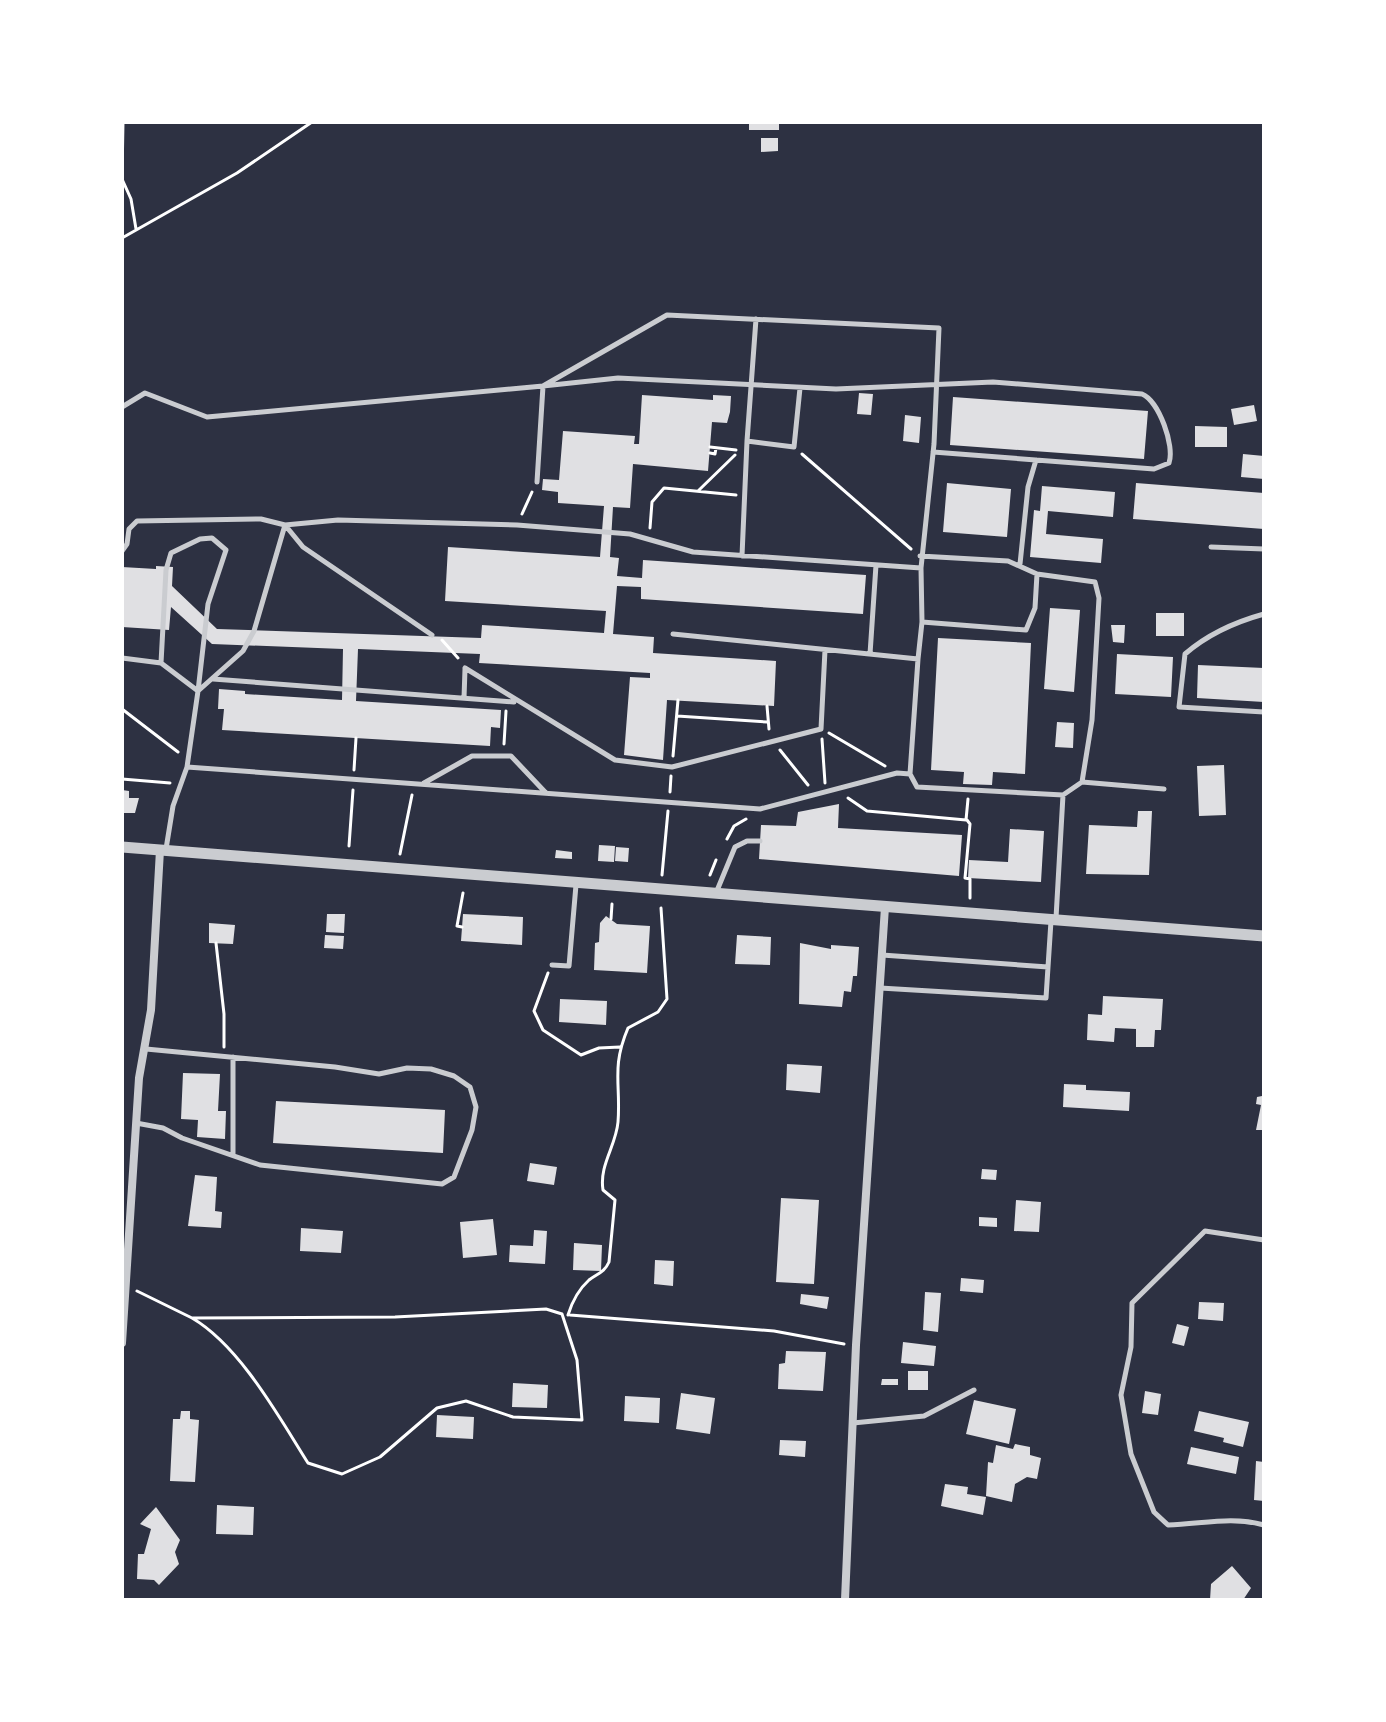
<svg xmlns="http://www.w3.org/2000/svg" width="1386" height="1722" viewBox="0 0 1386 1722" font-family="'Roboto Condensed',sans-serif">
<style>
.building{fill:#e0e0e3}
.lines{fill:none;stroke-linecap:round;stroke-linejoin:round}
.path{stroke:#fff;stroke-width:3}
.service{stroke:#caccd0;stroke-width:5}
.minor{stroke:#caccd0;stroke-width:8}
.tertiary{stroke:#caccd0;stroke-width:11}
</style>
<rect width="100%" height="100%" fill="#2d3142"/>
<!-- building -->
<path class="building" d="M749,122h30v8h-30z
M761,138h17v13l-17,1z
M859,393l14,1 -2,21 -14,-1z
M642,395l71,5v-5l18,1 -1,16 -3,11 -15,-1 -4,49 -75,-7 -3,44 -17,-1 -3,50 9,1 -2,18 25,2 1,-18 223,15 -3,39 -222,-15v-12l-24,-1 -4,48 41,3 -1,16 123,8 -2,45 -107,-6 -4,60 -39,-5 6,-78 20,1v-5l-171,-10 1,-9 -122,-5 -2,52 145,9 -1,18 -9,-1 -1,19 -268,-16 2,-21h-6l1,-20 26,2v3l97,6 1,-51 -131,-5 -41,-37 -2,23 -47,-3v-60l34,2v-3l17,1 -1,19 45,43 264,9 1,-13 122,8 2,-22 -161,-10 3,-54 152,10 4,-51 -46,-3v-11l-16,-2 1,-11 16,1 4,-49 72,5 -1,8h5z
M953,397l195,14 -4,48 -194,-14z
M1254,405l3,16 -23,4 -3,-16z
M905,415l16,2 -2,26 -16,-2z
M1195,426l32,1v20h-32z
M1243,454l21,2v23l-23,-2z
M947,483l64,6 -4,48 -64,-5z
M1136,483l128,10v36l-131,-10z
M1042,486l73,6 -2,25 -65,-6 -2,23 57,5 -2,24 -71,-6 4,-47 6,1z
M1050,608l30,2 -6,82 -30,-3z
M1156,613h28v23h-28z
M1111,625h14l-1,18 -11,-1z
M938,638l93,5 -6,131 -32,-2 -1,13 -29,-1 1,-12 -33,-2z
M1117,654l56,3 -2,40 -56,-3z
M1198,665l66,3v34l-67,-4z
M1057,722l17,1 -1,25 -18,-1z
M1224,765l2,50 -27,1 -2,-50z
M122,790l7,1v7h10l-4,15h-13z
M839,804l-1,24 124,7 -3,41 -200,-17 2,-34 35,1 2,-14z
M1138,811h14l-3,64 -63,-1 3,-49 48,2z
M1010,829l34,2 -3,51 -73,-4 1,-18 39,2z
M599,845l16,1 -1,16 -16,-1z
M616,847l13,1 -1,14 -13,-1z
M556,850l16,2v7l-17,-1z
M327,914h18l-1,19 -18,-1z
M463,914l60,3 -1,28 -61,-4z
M606,916l11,8 33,2 -3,47 -53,-3 1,-27 4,-1 1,-19z
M209,923l26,2 -2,19 -24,-1z
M325,935l19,1 -1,13 -19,-1z
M737,935l34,2 -1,28 -35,-1z
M800,943l31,6v-4l28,2 -2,29h-4l-2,16 -7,-1 -2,16 -43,-3z
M1103,996l60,3 -2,31h-6l-1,17h-18v-18l-21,-1 -1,14 -27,-2 1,-26 14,1z
M560,999l47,2 -1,24 -47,-3z
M787,1064l35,2 -2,27 -34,-3z
M183,1073l37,1 -2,37h8l-1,28 -28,-2 1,-17 -17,-1z
M1064,1084l22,1v5l44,2 -1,19 -66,-4z
M1262,1096h2v34h-8l5,-25 -5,-1 1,-7z
M276,1101l169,9 -2,43 -170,-10z
M530,1163l27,4 -3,18 -27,-4z
M982,1169l15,1 -1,10 -15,-1z
M195,1175l22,2 -2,34 7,1 -1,16 -33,-2z
M781,1198l38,2 -5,84 -38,-2z
M1016,1200l25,2 -2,30 -25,-1z
M979,1217l18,1v9l-18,-1z
M493,1219l4,36 -34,3 -3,-36z
M301,1228l42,3 -2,22 -41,-2z
M534,1230l13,1 -2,33 -36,-2 1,-17 23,1z
M574,1243l28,2 -1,26 -28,-1z
M655,1260l19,1 -1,25 -19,-2z
M961,1278l23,2 -1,13 -23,-2z
M925,1292l16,1 -3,39 -15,-2z
M801,1294l28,3 -2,12 -27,-5z
M1199,1302l25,1 -1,18 -25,-2z
M1177,1324l12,3 -5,19 -12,-3z
M903,1342l33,4 -2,20 -33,-3z
M786,1351l40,1 -3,39 -45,-2 1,-25 6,-1z
M908,1371h20v19h-20z
M882,1379h16v6h-17z
M513,1383l35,2 -1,23 -35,-1z
M1145,1391l16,3 -3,21 -16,-2z
M681,1393l34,5 -5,36 -34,-5z
M625,1396l35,2 -1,25 -35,-2z
M974,1400l42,9 -7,35 -43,-10z
M181,1411h9v8l9,1 -4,62 -25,-1 3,-62h7z
M1199,1411l50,11 -6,25 -20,-5 1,-4 -30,-7z
M437,1415l37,2 -1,22 -37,-2z
M780,1440l26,1 -1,16 -26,-2z
M1015,1444l15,3v8l11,3 -4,21 -10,-2 -12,7 -3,18 -26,-6 2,-34 5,1 3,-18 17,4z
M1191,1447l48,10 -3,17 -49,-10z
M1256,1461l8,1v39l-10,-1z
M945,1484l23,3 -1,7 19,3 -3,18 -42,-9z
M217,1505l37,2 -1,28 -37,-1z
M156,1507l24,33 -5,12 4,12 -20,21 -5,-5 -17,-1 1,-25h6l7,-25 -11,-5z
M1232,1566l19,22 -8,12h-33l1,-16z"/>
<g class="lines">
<!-- path -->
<path class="path" d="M122,177l1,-55
M122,179l9,20 5,30
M122,238l115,-65 75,-51
M710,447l26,3
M710,453l5,1 1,-6
M802,454l109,95
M698,491l37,-36
M522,514l10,-22
M650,528l2,-26 12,-14 72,7
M442,640l16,18
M767,706l2,23
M122,709l56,43
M677,716l90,6
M829,733l56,33
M822,739l3,44
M504,744l2,-33
M780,750l28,35
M673,756l5,-56
M354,770l2,-32
M122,779l48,4
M670,792l1,-16
M848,798l19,13 99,9 2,-21
M967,820l3,4 -5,54 5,1v19
M727,839l7,-13 12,-7
M349,846l4,-56
M400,854l12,-59
M662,875l6,-64
M710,875l6,-15
M611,919l1,-15
M462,927l-5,-1 6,-33
M216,943l8,71v33
M548,973l-14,38 9,19 38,25 18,-7 21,-1
M137,1291l55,27 203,-1 151,-8 16,5 15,46 5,60 -69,-3 -47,-16 -29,7 -57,49 -38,17 -34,-11c-29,-46 -68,-117 -116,-145
M568,1315c4,-13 11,-26 21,-35 9,-7 15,-7 20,-18l6,-62 -12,-10c-4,-25 13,-44 15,-68 3,-38 -7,-54 10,-94l30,-16 9,-13 -6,-91
M570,1315l204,16 70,13"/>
<!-- service -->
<path class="service" d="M756,319l-9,122 47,6 6,-59
M122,407l23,-14 62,24 336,-31 124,-71 272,13 -5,116 -13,124
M537,482l6,-96 75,-8 218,11 157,-7 149,12c17,7 33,52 27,69l-15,6 -221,-17
M212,538l14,12 -18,54 -10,87 -37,-28 5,-93 5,-17 29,-14z
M1211,547l53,2
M122,551l5,-7 2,-15 8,-8 124,-2 24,6 18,22 129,88
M742,556l5,-115
M920,556l88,5 29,13
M1020,564l8,-77 8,-27
M1264,614c-29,8 -56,20 -79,40l-6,53 85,5
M870,654l6,-89
M122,658l39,5
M918,659l-8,115 7,13 146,8 19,-13 10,-62 7,-122 -4,-16 -58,-8 -2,34 -9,22 -104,-8
M465,668l150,92 57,7 149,-38 4,-79
M213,679l301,23
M464,698l1,-29
M187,767l573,42 137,-36 13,1
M1082,782l82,7
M424,783l48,-27h39l35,37
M166,849l7,-43 14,-39 11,-76 45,-40 11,-20 31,-106 53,-5 179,5 113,9 63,18 228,16 1,54 -4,37 -245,-25
M716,893l19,-46 12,-6h13
M1056,918l7,-123
M882,955l166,12 3,-46
M552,965l17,1 7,-81
M880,988l166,10 2,-31
M136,1123l27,5 19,10 78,27 182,19 12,-7 18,-47 4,-23 -6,-20 -16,-11 -23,-7 -24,-1 -28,6 -44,-7 -189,-18
M233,1154v-97
M1264,1240l-59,-9 -73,72 -1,44 -10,48 10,59 23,58 14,13c35,-1 63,-9 96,0
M853,1423l71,-7 50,-26"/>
<!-- minor -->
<path class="minor" d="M122,1343l17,-265 12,-68 9,-160
M845,1600l11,-255 29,-438"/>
<!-- tertiary -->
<path class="tertiary" d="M122,847l1142,89"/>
</g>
<!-- border -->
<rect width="1386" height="1722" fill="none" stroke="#ffffff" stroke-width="248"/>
</svg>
